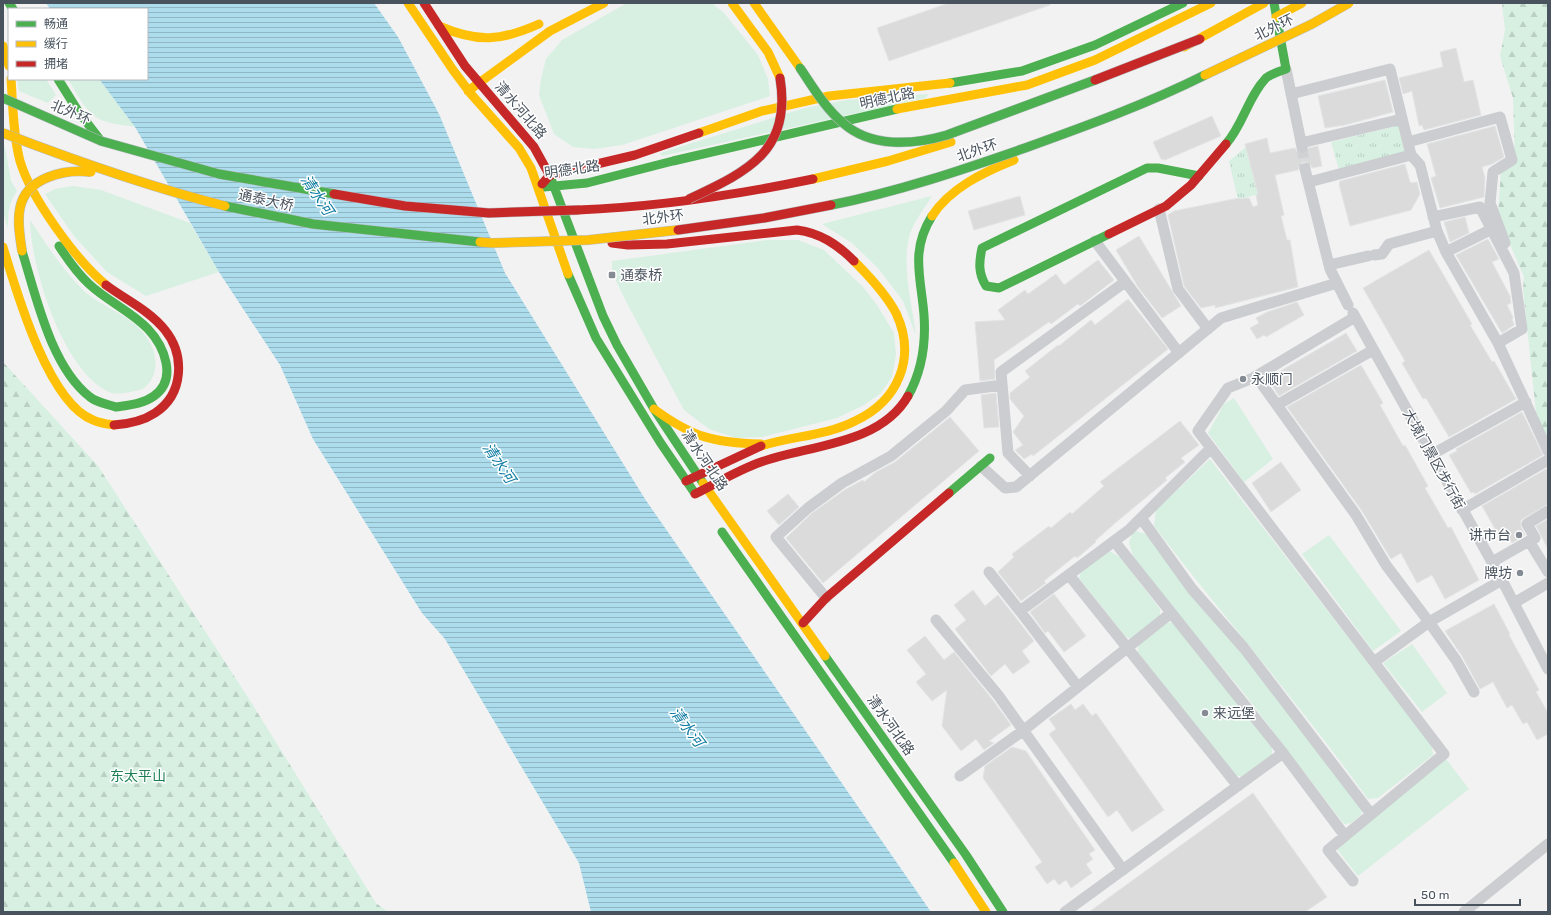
<svg xmlns="http://www.w3.org/2000/svg" width="1551" height="915" viewBox="0 0 1551 915" font-family="Rubik,'Noto Sans SC',sans-serif">
<style>
.green{fill:#d7f0e2}
.forest{fill:url(#forest-firs)}
.park{fill:url(#park-tufts)}
.water{fill:url(#water-rules)}
.building{fill:#dbdbdc;stroke:#e3e4e5}
.lines{fill:none;stroke-linecap:round;stroke-linejoin:round}
.street-tunnel{stroke:#d0d2d4;stroke-width:11;stroke-dasharray:11 5.5;stroke-linecap:butt}
.street{stroke:#cbcdd0;stroke-width:11}
.fast{stroke:#4caf50;stroke-width:9}
.slow{stroke:#ffc107;stroke-width:9}
.jam{stroke:#c62828;stroke-width:9}
.fast-bridge-casing{stroke:#b7bbc1;stroke-width:10;stroke-linecap:butt}
.slow-bridge-casing{stroke:#b7bbc1;stroke-width:10;stroke-linecap:butt}
.jam-bridge-casing{stroke:#b7bbc1;stroke-width:10;stroke-linecap:butt}
.fast-bridge{stroke:#4caf50;stroke-width:9}
.slow-bridge{stroke:#ffc107;stroke-width:9}
.jam-bridge{stroke:#c62828;stroke-width:9}
.poi-dot{fill:#848b92;stroke:#fff;stroke-width:1.5}
.labels{text-anchor:middle;stroke-width:3;stroke-linejoin:round;paint-order:stroke}
.street-label{font-size:14px;fill:#49535e;stroke:#fff}
.poi-label{font-size:14px;fill:#49535e;stroke:#fff;text-anchor:start}
.park-label{font-size:14px;fill:#1a7f51;stroke:#fff}
.water-label{font-size:15px;font-style:italic;fill:#107da2;stroke:#fff}
</style>
<defs>
<pattern id="forest-firs" width="22" height="20" patternUnits="userSpaceOnUse"><rect width="22" height="20" fill="#d7f0e2"/><path d="M5 1l3.5 6h-7zM16 11l3.5 6h-7z" fill="#bad0c4"/></pattern>
<pattern id="park-tufts" width="24" height="20" patternUnits="userSpaceOnUse"><rect width="24" height="20" fill="#d7f0e2"/><path d="M3 7l-1-3M5 7V3M7 7l1-3M15 17l-1-3M17 17v-4M19 17l1-3" fill="none" stroke="#bad0c4"/></pattern>
<pattern id="water-rules" width="6" height="5" patternUnits="userSpaceOnUse"><rect width="6" height="5" fill="#addded"/><path d="M0 2.5h6" fill="none" stroke="#8fb6c3"/></pattern>
</defs>
<rect width="100%" height="100%" fill="#f2f2f2"/>
<!-- green -->
<path class="green" d="M627,3h85l12,10 34,42 10,24 2,17 -148,49 -28,4 -21,-2 -19,-13 -15,-39 2,-16 5,-20 16,-19z
M17,79h29l10,16 -8,8 -29,-12z
M68,79h31l36,48c-9,-2 -19,-2 -28,-5 -20,-5 -29,-27 -39,-43z
M928,94l-2,4 -264,58 -2,-3 145,-45 42,-8z
M3,146l2,1 6,34 6,10c-9,12 -9,23 -9,37l-5,-16z
M73,186l28,4 89,33 29,49 -73,24 -39,-24 -33,-36 -29,-42 10,-5z
M932,196c-8,13 -22,30 -24,46 -5,30 4,63 8,93l-13,-34 -25,-33 -26,-25 -30,-19z
M30,220c17,25 33,51 55,72 20,17 51,25 64,49 9,15 10,35 -5,47 -3,2 -10,3 -14,4 -6,1 -15,3 -21,0 -46,-21 -78,-124 -79,-172z
M768,240h30l26,10 39,37 14,18 17,28 2,22 -4,22 -11,16 -17,12 -27,13 -75,19 -26,1 -27,-9 -25,-19 -54,-101 -18,-36v-12z
M1234,398l39,61 -29,23 -36,-49 16,-29z
M1210,459l222,287 1,9 -55,43 -10,1c-68,-94 -143,-181 -214,-273l2,-16z
M1136,531l10,3 151,188 65,86 -1,7 -10,8 -7,1 -101,-132 -82,-98 -28,-38 -4,-13 3,-9z
M1329,535l72,96 -28,20 -71,-97z
M1108,550l13,8 39,51v7l-28,23 -6,-2 -47,-59 2,-6z
M1173,622l99,124v10l-30,21 -7,-2 -97,-123v-6l28,-23z
M1412,644l35,49 -25,19 -39,-49z
M1446,759l23,30 -111,87 -22,-28z"/>
<!-- forest -->
<path class="forest" d="M1502,3h46v438l-12,-29 -13,-123 1,-12 -26,-61 3,-46 14,-9 -2,-63 -13,-42 5,-26z
M3,362l95,104 151,233 127,204 12,9h-385z"/>
<!-- park -->
<path class="park" d="M1400,125l7,28 -68,17 -8,-28z
M1246,147l12,47 -20,6 -9,-39z"/>
<!-- water -->
<path class="water" d="M46,3h328l24,34 41,77 66,159 140,226 286,413h-340l-12,-49 -134,-224 -23,-26 -109,-174 -33,-74 -61,-93 -84,-145 -36,-48h48v-70h-97z"/>
<!-- building -->
<path class="building" d="M949,3h100l1,2 -161,56 -12,-33z
M1456,48l8,34 9,-2 8,35 -57,15 -2,-5 -3,1 -7,-35 -9,3 -4,-16 44,-11 -3,-15z
M1385,80l8,32 -48,13 -20,3 -7,-32z
M1212,116l9,20 -56,24 -4,-1 -8,-17z
M1495,126l9,31 -12,7 -10,3 3,11 -1,19 -44,11 -9,-30 5,-2 -9,-32z
M1267,138l3,15 25,-5 2,4 6,2 6,-6 9,-2 4,20 -10,2 -2,-4 -6,-2 -4,2 -2,6 -23,5 9,40 -3,1 6,24h3l8,47 -83,21v-3l-14,3 -17,-22 -16,-71 6,-4 60,-12 15,-1 4,9 5,-2 -2,-10 2,-1 -13,-50z
M1405,164l5,18 2,1 5,-1 3,12 -9,16 -61,16 -11,-42 1,-3z
M1020,196l5,19 -51,15 -6,-19z
M1465,217l4,16 -19,9 -6,-20z
M1139,236l42,70 -19,12 -24,-31 -22,-37z
M1488,239l11,20 -7,3 18,34 1,7 -4,2 6,12 -1,2 2,6 -12,8 -46,-78z
M1429,250l43,74 -2,1 22,37 2,-1 22,38 -67,38 -23,-39 -3,1 -21,-36 3,-2 -42,-73z
M1098,260l16,20 -34,26 -2,-2 -27,20 -2,-2 -55,38 1,19 -15,2 -5,-59 30,-2 -7,-10 27,-20 3,4 28,-20 8,11z
M1128,299l40,50 -135,107 -1,-2 -8,5 -9,-9 8,-5 -10,-13 11,-16 -14,-17v-6l20,-16 -5,-6 33,-26 1,1 32,-26 4,5z
M1297,302l7,13 -38,22 -2,-2 -7,4 -7,-11 9,-5 -3,-5 11,-6z
M1346,333l11,18 -78,45 -10,-15 3,-1 -2,-3z
M1361,365l22,38 -3,2 23,41 2,-1 23,41 -3,2 23,40 3,-1 28,53 -34,19 -13,-24 -15,8 -16,-30 -10,6 -29,-48 -75,-104z
M996,393l3,34 -15,1 -3,-33z
M1522,412l21,43 -68,39 -1,-2 -3,1 -22,-38 8,-4 -1,-2z
M950,417l29,34 -156,132 -37,-45 26,-25 34,-24 17,-9 1,2 12,-10 19,-10z
M1180,421l19,24 -18,13 4,4 -20,16 2,2 -53,44 -19,17 1,1 -19,16 -2,-2 -31,25 2,2 -25,18 -23,-29 16,-15 -2,-3 37,-28 2,2 19,-16 2,2 32,-28 -4,-4z
M1281,462l20,28 -30,22 -19,-29z
M1548,468v36l-27,16v7l4,8 -13,8 -7,-13 -7,4 -16,-28z
M788,494l11,13 -20,18 -12,-14z
M1548,519v30l-12,-23z
M973,590l12,16 13,-11 36,46 -12,10 8,11 -17,12 -8,-10 -14,12 -36,-47 11,-9 -12,-15z
M1054,594l32,42 -22,16 -16,-21 -3,2 -15,-21z
M1494,604l16,30 -1,1 30,55 -3,2 12,21v21l-11,6 -10,-18 -4,2 -11,-19 -5,3 -14,-26 -13,7 -18,-33 -17,-25z
M925,636l19,24 10,-8 38,47 19,26 -22,16 5,2 -10,7 -8,-11 -15,12 -19,-25 5,-36 -15,11 -16,-19 10,-8 -19,-24z
M1071,704l4,6 8,-6 9,12 4,-3 68,97 -32,22 -15,-22 -9,7 -59,-83 7,-5 -7,-10z
M1012,747l14,4 69,99 -6,4 4,5 -7,5 6,9 -21,15 -5,-8 -7,5 -5,-6 -7,5 -12,-17 7,-5 -59,-84 2,-12z
M1253,793l74,104 -22,15h-216z"/>
<g class="lines">
<!-- street-tunnel -->
<path class="street-tunnel" d="M1302,147l3,22"/>
<!-- street -->
<path class="street" d="M1286,69l16,78
M1291,94l99,-25 21,86 -102,27
M1408,142l92,-25 12,43 -19,12 -3,31 15,40
M1301,143l101,-24
M1305,169l25,100 18,36
M1159,209l19,80 30,40
M1433,217l47,-10 34,66 8,56 -24,14 -52,-91 -9,-21
M1095,241l84,112
M1446,252l46,-23
M1374,255l8,-1 7,-10 48,-13 -17,-66 -9,-10
M1329,265l39,-9
M1353,313l149,267 46,89
M1498,343l50,108
M1256,376l100,139 30,50 43,57 73,-42
M1277,405l96,-55
M1431,455l95,-53
M981,466l24,22 11,-1 205,-169 116,-35
M1030,476l-22,-23 -7,-81 124,-90
M1462,510l86,-50
M1141,518l51,71 52,59 127,166
M1114,541l169,212 62,83
M1529,541l6,-3 -8,-14 21,-13
M1492,562l37,-21 19,31
M989,572l31,39 109,-81 82,-82
M1069,575l169,211
M826,598l-50,-61 32,-29 34,-25 49,-27 55,-45 19,-21 37,-5
M1514,603l34,-20
M1020,611l58,76
M936,620l62,75 125,175
M1374,662l55,-40 27,38 18,32
M960,776l64,-46 147,-117
M1353,881l-25,-31 116,-96 -246,-323 30,-43 25,-10 102,-61
M1065,912l218,-159
M1464,912l84,-68"/>
<!-- fast -->
<path class="fast" d="M9,3l4,6
M58,79l20,32 23,30
M950,83l72,-12 73,-26 88,-42
M1226,144c17,-19 22,-47 40,-66 5,-4 14,-7 20,-9l-12,-66
M550,176l53,140 14,29 37,64 49,74
M544,187l43,-4 86,-22 224,-52
M1109,234l-110,54 -13,-2c-8,-13 -7,-24 -4,-38l165,-80h11l41,8
M59,246c9,14 18,27 30,38 18,17 42,27 59,45 16,17 30,50 6,67 -11,8 -25,9 -38,11
M22,251c14,45 29,116 68,146 7,6 18,7 26,10
M568,274l28,64 64,104 34,50
M908,396c14,-25 18,-53 16,-81 -3,-38 -14,-64 8,-99
M949,493l41,-35
M722,532l232,331
M825,656l141,199 37,57"/>
<!-- slow -->
<path class="slow" d="M408,3l45,67 18,24 48,54 12,20 37,106
M732,3l36,49 12,26
M754,3l46,65
M1276,17l26,-14
M439,26c39,17 62,15 100,-2
M3,46l6,20
M1184,47l80,-44
M11,79c2,27 2,55 9,82 11,37 56,99 86,124
M468,91l82,-60 54,-28
M897,109l130,-24 68,-25 116,-57
M699,133l63,-22 67,-15 121,-13
M813,179l75,-18 63,-19
M932,216c18,-28 52,-44 82,-56
M3,247c13,43 45,156 90,173 6,3 14,4 21,5
M654,409c38,28 60,34 107,35
M761,446c30,-10 65,-10 94,-25 43,-20 62,-63 41,-108 -10,-19 -27,-37 -42,-52
M703,483l122,173
M954,863l32,49"/>
<!-- jam -->
<path class="jam" d="M424,3l41,63 69,81 16,29
M542,184l8,-9 85,-20 64,-22
M578,210c79,-3 158,-15 235,-31
M1109,234l57,-28 25,-21 35,-41
M612,243l16,2 39,-1 130,-14c23,3 40,14 57,31
M106,285c20,15 43,25 59,45 20,25 19,64 -10,83 -12,8 -27,11 -41,12
M686,481l75,-35
M695,494c22,-11 43,-24 66,-32 48,-17 119,-17 147,-66
M803,623l23,-25 123,-105"/>
<defs>
<path id="fast-bridge" d="M800,68c13,19 25,40 43,55 28,25 70,22 104,12l148,-55
M3,98l98,43 118,33 115,20
M831,205c66,-13 131,-35 194,-57 61,-22 122,-44 180,-73
M225,206l88,18 167,18"/>
<path id="slow-bridge" d="M1205,75l107,-51 37,-21
M3,133c73,28 146,54 222,73
M480,242l12,1 96,-3 90,-10
M22,251c-2,-14 -5,-29 -2,-43 6,-31 45,-39 71,-36"/>
<path id="jam-bridge" d="M1095,80l105,-41
M334,194l71,12 84,7 89,-3
M689,199c57,-27 103,-47 91,-121
M678,230l86,-12 67,-13"/>
</defs>
<!-- fast-bridge casing -->
<use href="#fast-bridge" class="fast-bridge-casing"/>
<!-- slow-bridge casing -->
<use href="#slow-bridge" class="slow-bridge-casing"/>
<!-- jam-bridge casing -->
<use href="#jam-bridge" class="jam-bridge-casing"/>
<!-- fast-bridge -->
<use href="#fast-bridge" class="fast-bridge"/>
<!-- slow-bridge -->
<use href="#slow-bridge" class="slow-bridge"/>
<!-- jam-bridge -->
<use href="#jam-bridge" class="jam-bridge"/>
</g>
<!-- markers -->
<g class="poi-dot">
<rect x="608" y="271" width="8" height="8" rx="2"/>
<circle cx="1243" cy="379" r="4"/>
<circle cx="1519" cy="535" r="4"/>
<circle cx="1520" cy="573" r="4"/>
<circle cx="1205" cy="713" r="4"/>
</g>
<g class="labels">
<!-- street labels -->
<g class="street-label">
<text transform="translate(1274 27) rotate(-26)" y="5">北外环</text>
<text transform="translate(887 98) rotate(-12)" y="5">明德北路</text>
<text transform="translate(521 110) rotate(49)" y="5">清水河北路</text>
<text transform="translate(71 112) rotate(23)" y="5">北外环</text>
<text transform="translate(977 150) rotate(-19)" y="5">北外环</text>
<text transform="translate(572 169) rotate(-8)" y="5">明德北路</text>
<text transform="translate(266 200) rotate(12)" y="5">通泰大桥</text>
<text transform="translate(663 217) rotate(-7)" y="5">北外环</text>
<text transform="translate(1434 459) rotate(61)" y="5">大境门景区步行街</text>
<text transform="translate(705 460) rotate(56)" y="5">清水河北路</text>
<text transform="translate(891 725) rotate(55)" y="5">清水河北路</text>
</g>
<!-- poi labels -->
<g class="poi-label">
<text x="620" y="280">通泰桥</text>
<text x="1251" y="384">永顺门</text>
<text x="1511" y="540" text-anchor="end">讲市台</text>
<text x="1512" y="578" text-anchor="end">牌坊</text>
<text x="1213" y="718">来远堡</text>
</g>
<!-- park labels -->
<g class="park-label">
<text x="138" y="781">东太平山</text>
</g>
<!-- water labels -->
<g class="water-label">
<text transform="translate(317 195) rotate(56)" y="5">清水河</text>
<text transform="translate(499 463) rotate(56)" y="5">清水河</text>
<text transform="translate(687 727) rotate(53)" y="5">清水河</text>
</g>
</g>
<!-- border -->
<rect width="1551" height="915" fill="none" stroke="#49535e" stroke-width="8"/>
<!-- legend -->
<rect x="8" y="8" width="140" height="72" fill="#ffffff" stroke="#b6babf"/>
<rect x="16" y="21" width="20" height="6" fill="#4caf50" stroke="#b6babf"/>
<text x="44" y="28" font-size="12" fill="#49535e">畅通</text>
<rect x="16" y="41" width="20" height="6" fill="#ffc107" stroke="#b6babf"/>
<text x="44" y="48" font-size="12" fill="#49535e">缓行</text>
<rect x="16" y="61" width="20" height="6" fill="#c62828" stroke="#b6babf"/>
<text x="44" y="68" font-size="12" fill="#49535e">拥堵</text>
<!-- scale -->
<path d="M1415 899v6h105v-6" fill="none" stroke="#49535e" stroke-width="2"/>
<text x="1421" y="899" font-size="12" fill="#49535e" stroke="#ffffff" stroke-width="3" paint-order="stroke">50 m</text>
</svg>
